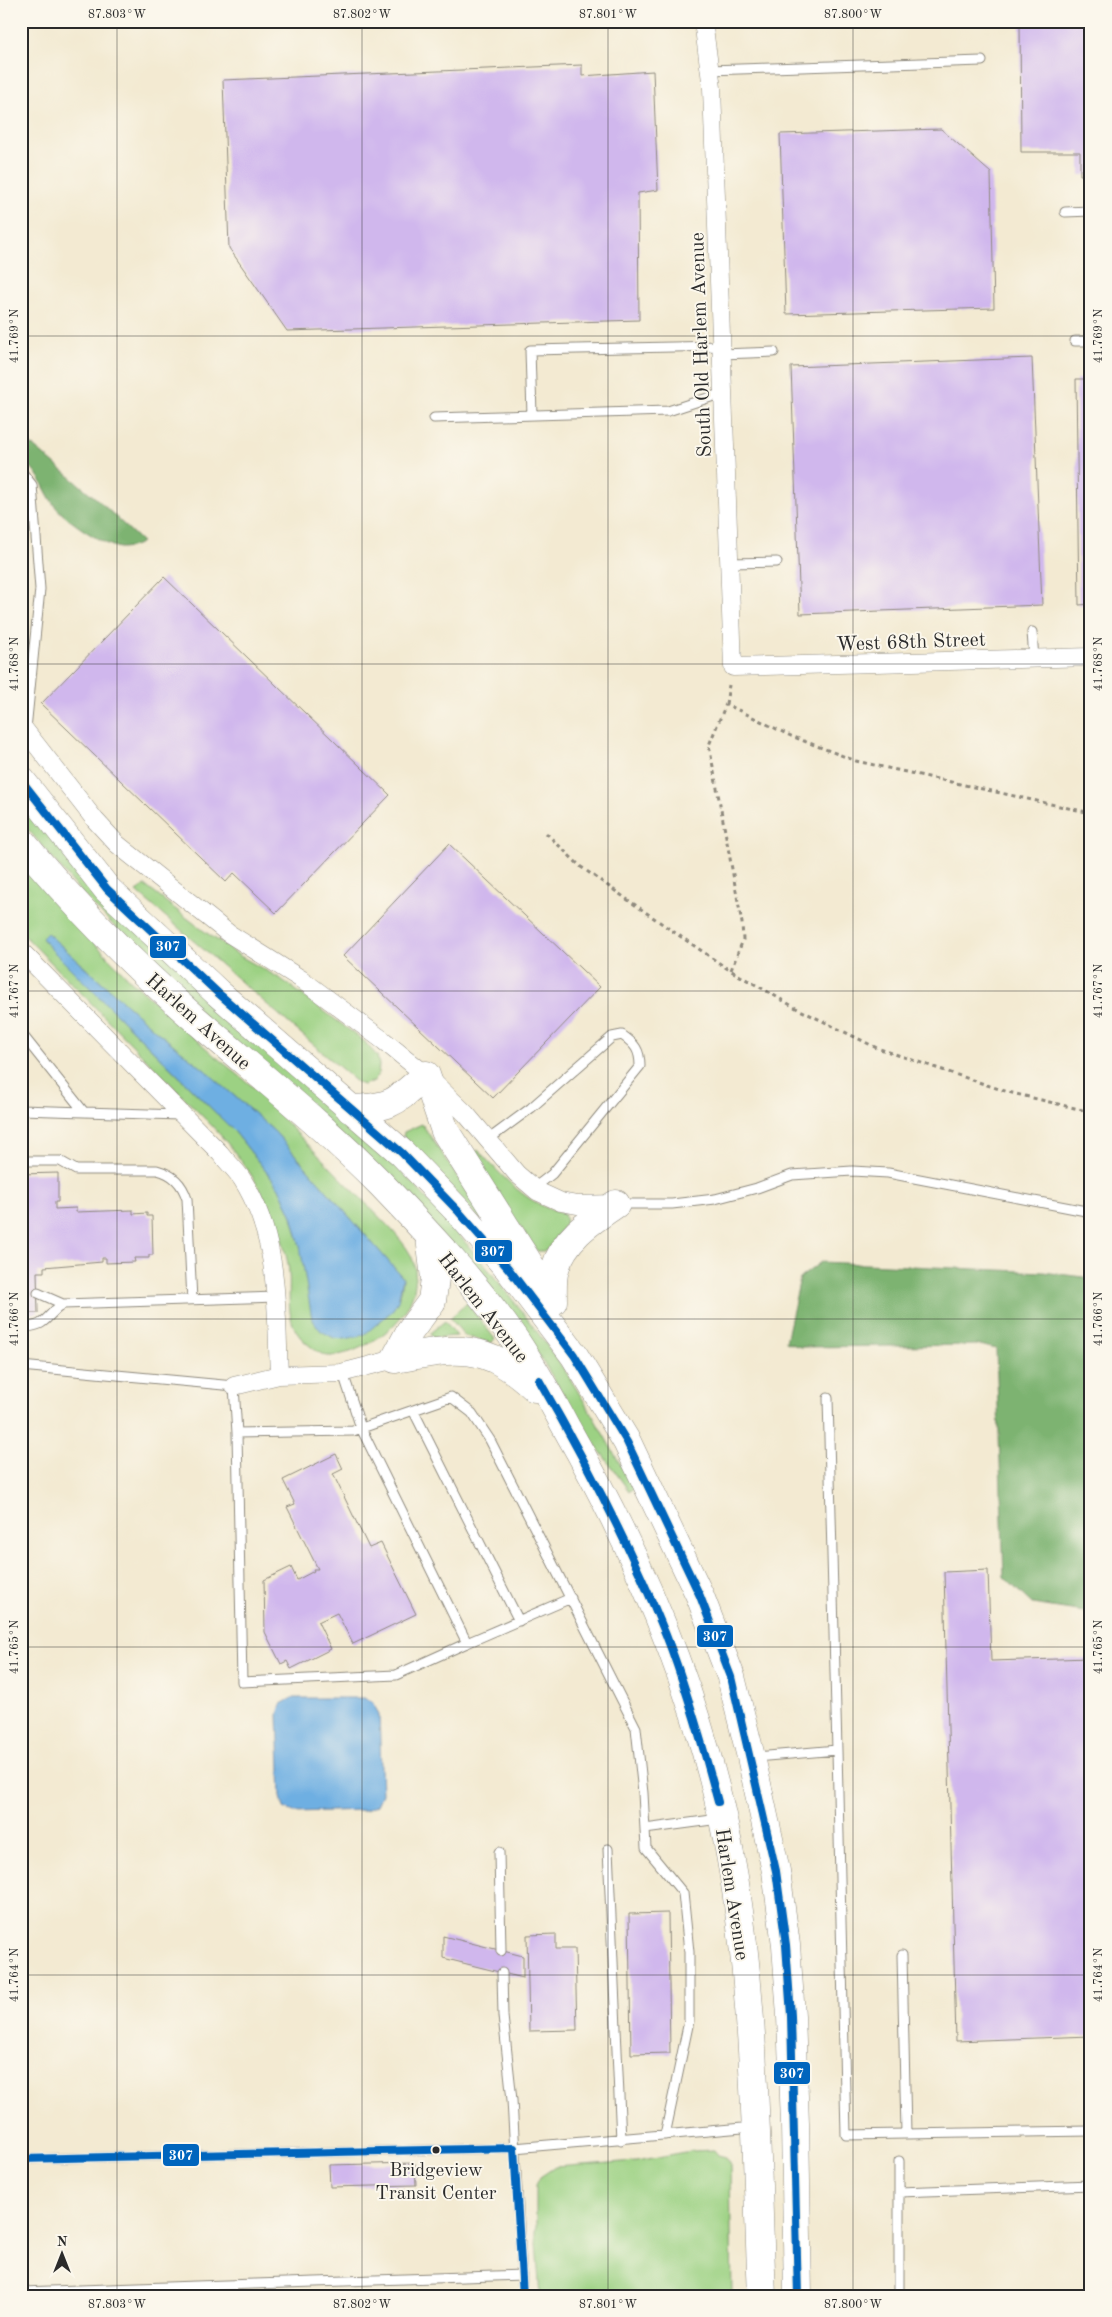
<svg xmlns="http://www.w3.org/2000/svg" width="1112" height="2317" viewBox="0 0 1112 2317" font-family="'Old Standard TT',serif">
<style>
.green{fill:#9cd183;stroke:#647e57;fill-rule:evenodd}
.forest{fill:#7db371;stroke:#546f4e}
.water{fill:#6eafe2;stroke:#4c6d86}
.building{fill:#d0b7ed}
.lines{fill:none;stroke-linecap:round;stroke-linejoin:round}
.lane-casing{stroke:#8f8a7e;stroke-width:11}
.street-casing{stroke:#8f8a7e;stroke-width:19}
.primary-casing{stroke:#8f8a7e;stroke-width:29}
.path{stroke:#8f8a7e;stroke-width:3;stroke-dasharray:4 4;stroke-linecap:butt}
.lane{stroke:#fff;stroke-width:9}
.street{stroke:#fff;stroke-width:18}
.primary{stroke:#fff;stroke-width:28}
.bus-1-casing{stroke:#fbf7ec;stroke-width:11}
.bus-1{stroke:#0065bd;stroke-width:8}
.ticks{fill:none;stroke:#2b2b2b;stroke-width:1;stroke-opacity:0.45}
.bus-dot{fill:#2b2b2b;stroke:#fbf7ec;stroke-width:2}
.labels{text-anchor:middle;stroke-width:4;stroke-linejoin:round;paint-order:stroke}
.bus-label{font-size:19px;fill:#2b2b2b;stroke:#fbf7ec}
.street-label{font-size:20px;fill:#2b2b2b;stroke:#fbf7ec}
.line-badge{stroke:#fbf7ec;stroke-width:2}
.badge-label{font-size:14px;text-anchor:middle;font-weight:bold;fill:#fff}
.neatline{fill:none;stroke:#2b2b2b;stroke-width:2}
.ticks-label{font-size:12px;text-anchor:middle;fill:#2b2b2b}
</style>
<rect width="100%" height="100%" fill="#fbf7ec"/>
<filter id="ink" filterUnits="userSpaceOnUse"><feTurbulence type="fractalNoise" baseFrequency=".02" numOctaves="2"/><feDisplacementMap in="SourceGraphic" scale="10" xChannelSelector="R" yChannelSelector="G"/><feConvolveMatrix kernelMatrix="1 2 1 2 8 2 1 2 1" color-interpolation-filters="sRGB"/></filter>
<filter id="wash" filterUnits="userSpaceOnUse"><feTurbulence type="fractalNoise" baseFrequency=".0096" numOctaves="4" result="noise"/><feDisplacementMap in="SourceGraphic" scale="20" xChannelSelector="R" yChannelSelector="G"/><feGaussianBlur stdDeviation="1.12" result="paint"/><feColorMatrix in="noise" values="0 0 0 0 0 0 0 0 0 0 0 0 0 0 0 0 0 1.4 0 .05"/><feComposite in="paint" operator="in"/></filter>
<g filter="url(#wash)">
<rect width="100%" height="100%" fill="#f3ead2"/>
<!-- green -->
<path class="green" d="M21,503l5,114 -1,75 -4,1z
M21,802l381,370c58,62 113,126 161,196 26,39 48,80 71,121l-5,2 -32,-44 -64,-101 -448,-449 -64,-76z
M21,861l66,74 43,45 85,76 42,34 20,23 115,117c10,12 21,23 23,39 5,41 -30,70 -65,83 -8,2 -19,6 -26,3 -7,-3 -17,-11 -22,-16 -21,-23 -8,-52 -15,-80 -12,-54 -37,-91 -73,-131l-193,-196zM47,933l109,98 50,40 69,61 128,146c-1,20 -9,31 -24,44l-79,-76 -8,-30 -13,-28 -44,-56 -184,-183 -9,-11z
M144,885l60,46 36,25 41,23 83,62 13,15 2,9 -1,9 -4,7 -11,4 -5,-2 -221,-191z
M422,1124l62,92 -4,3 -77,-81 1,-6z
M478,1150c26,28 48,54 86,64l2,9 -20,28h-9l-65,-96z
M467,1303l28,36 -4,4 -26,-7 -15,-18z
M445,1321l12,15 -25,2 -2,-5z
M714,2150l4,5 8,2 4,6 2,133h-192l-4,-53v-58l4,-8 15,-10 81,-6 55,-10z"/>
<!-- forest -->
<path class="forest" d="M21,436l77,64 44,42c-6,4 -14,6 -22,6 -15,-2 -56,-29 -65,-42 -13,-18 -14,-34 -34,-47z
M821,1262l222,10 48,6v335l-59,-9 -28,-27 -8,-228 -17,-4 -179,2 -14,-5 14,-64z"/>
<!-- water -->
<path class="water" d="M47,933l109,98 50,40 69,61 128,146 -5,23 -6,10 -28,24 -19,4 -11,-1 -13,-7 -9,-12 -12,-73 -8,-30 -13,-28 -44,-56 -184,-183 -9,-11z
M292,1698h72l8,4 7,12 3,80 -5,11 -11,5 -72,2 -10,-4 -3,-11 -3,-82 3,-11z"/>
<g id="blocks">
<!-- building -->
<path class="building" d="M1020,21h71v154h-11v-23h-59z
M582,65v11l71,-5 5,119 -20,3 1,127 -352,11 -58,-83 -6,-168z
M941,129l50,44 3,135 -208,6 -6,-180z
M1032,358l10,247 -242,9 -9,-247z
M1076,379h15v225l-12,1z
M164,577l226,218 -114,118 -42,-40 -8,9 -185,-178z
M449,844l151,143 -107,111 -150,-142z
M58,1173v29h-3v7l21,-1v4l57,-2v4l14,-1v3h5l1,39h-4v3h-15l1,4 -29,1v-5h-4v4l-58,5v5h-7l1,41h-17v-139z
M336,1454l7,15 -10,5 36,74 12,-5 35,71 -63,30 -16,-31 -19,9 13,27 -40,20 -4,-8 -6,3 -16,-32 -1,-52 27,-13 6,13 17,-9 -1,-2h5l-31,-62 8,-3 -12,-24z
M988,1570l3,91 100,-3v378l-135,5 -12,-469z
M668,1913l2,140 -39,1 -2,-140z
M556,1934v15h19l2,81 -48,1 -2,-96z
M443,1936l80,20v22l-80,-20z
M415,2163l1,22 -86,2 -1,-22z"/>
</g>
</g>
<g filter="url(#ink)">
<use href="#blocks" fill-opacity="0" stroke="#8f8a7e" stroke-width="1"/>
<g class="lines">
<defs>
<path id="lane" d="M709,70l273,-9
M1065,212l26,-1
M1075,341h16
M721,354l53,-2
M532,415l-2,-65 191,-4
M434,418l234,-7 55,-18
M21,471l11,14 8,104 -14,140
M729,563l48,-1
M1032,632l2,27
M21,1033l63,79 -63,-2
M84,1112l96,3
M489,1139l42,-31 81,-71 10,-2c13,9 18,15 18,31l-88,108 -18,14
M21,1161h39l16,9h81c16,4 25,13 30,29l5,101
M619,1204h53l43,-5 42,-11 35,-13 60,-4 36,2 203,39
M38,1293l25,11
M21,1327c28,0 23,-11 42,-23l212,-7
M21,1366l213,20 3,47 116,-2 98,-34 21,16 18,27 146,288 7,65 3,55 37,45 6,59v69l-24,114
M343,1373l18,55 106,215 104,-45
M828,1398l9,352
M413,1410l106,211
M237,1433l5,249 154,-7 71,-32
M755,1757l82,-7 9,385 245,-4
M645,1829l74,-10
M608,1849l13,291
M499,1852l2,99
M902,1955l4,178
M502,1973l1,43 9,84 11,196
M21,2159l493,-11 240,-21
M899,2161v135
M899,2192l192,-7
M21,2292l501,-17"/>
<path id="street" d="M703,21l9,67 21,579 358,-10
M21,725l74,95 22,24 111,89 73,46 83,62 42,34 40,39 51,60 20,17 24,11 16,3 37,-1
M21,951l199,202c7,9 16,17 22,26 38,60 34,129 37,196
M234,1386l45,-11 62,-2 54,-14"/>
<path id="primary" d="M21,780l86,109 111,104 184,160 57,59 49,56 66,87 53,87 73,154 31,81 20,80 25,114 10,74 5,71 4,108 3,172
M21,841c53,64 111,123 174,178 62,54 128,106 186,165 46,48 96,101 134,156 19,28 36,59 52,89 79,139 141,289 167,448 22,138 22,279 28,419
M350,1109c43,-1 45,-7 76,-34l19,56 107,169
M553,1301c0,-10 -1,-22 2,-32 9,-31 36,-48 61,-65
M395,1359c62,-12 91,-17 140,29
M395,1359l15,-28 22,-30 3,-23 -5,-41"/>
</defs>
<!-- lane casing -->
<use href="#lane" class="lane-casing"/>
<!-- street casing -->
<use href="#street" class="street-casing"/>
<!-- primary casing -->
<use href="#primary" class="primary-casing"/>
<!-- path -->
<path class="path" d="M726,704l3,-19
M546,833l35,34 90,63 57,39 68,39 81,40 131,44 83,20
M731,970l12,-30 -1,-17 -33,-178 17,-41 65,32 65,25 235,52"/>
<!-- lane -->
<use href="#lane" class="lane"/>
<!-- street -->
<use href="#street" class="street"/>
<!-- primary -->
<use href="#primary" class="primary"/>
<defs>
<path id="bus-1" d="M21,780l86,109 111,104 184,160 57,59 49,56 66,87 53,87 73,154 31,81 45,194 10,74 5,71 7,280
M539,1380c48,83 91,166 127,255 21,54 37,111 52,167
M21,2159l493,-11 9,148"/>
</defs>
<!-- bus-1 casing -->
<use href="#bus-1" class="bus-1-casing"/>
<!-- bus-1 -->
<use href="#bus-1" class="bus-1"/>
</g>
</g>
<!-- ticks -->
<path class="ticks" d="M117,21v2275M362,21v2275M608,21v2275M853,21v2275M21,336h1070M21,664h1070M21,991h1070M21,1319h1070M21,1647h1070M21,1975h1070"/>
<!-- markers -->
<circle class="bus-dot" cx="436" cy="2150" r="4.5"/>
<g class="labels">
<!-- bus labels -->
<g class="bus-label">
<text x="436" y="2176">Bridgeview<tspan x="436" dy="23">Transit Center</tspan></text>
</g>
<!-- street labels -->
<g class="street-label">
<text transform="translate(700 345) rotate(-92)" y="7">South Old Harlem Avenue</text>
<text transform="translate(911 641) rotate(-2)" y="7">West 68th Street</text>
<text transform="translate(199 1021) rotate(42)" y="7">Harlem Avenue</text>
<text transform="translate(484 1307) rotate(52)" y="7">Harlem Avenue</text>
<text transform="translate(733 1894) rotate(81)" y="7">Harlem Avenue</text>
</g>
</g>
<g class="line-badge">
<rect x="149" y="935" width="38" height="24" rx="5" fill="#0065bd"/>
<rect x="474" y="1239" width="39" height="24" rx="5" fill="#0065bd"/>
<rect x="696" y="1624" width="38" height="24" rx="5" fill="#0065bd"/>
<rect x="773" y="2061" width="38" height="24" rx="5" fill="#0065bd"/>
<rect x="162" y="2143" width="38" height="24" rx="5" fill="#0065bd"/>
</g>
<g class="badge-label">
<text x="168" y="951">307</text>
<text x="493" y="1256">307</text>
<text x="715" y="1641">307</text>
<text x="792" y="2078">307</text>
<text x="181" y="2160">307</text>
</g>
<!-- margin -->
<rect width="1112" height="2317" fill="none" stroke="#fbf7ec" stroke-width="55"/>
<!-- north arrow -->
<g transform="translate(62 2254)" stroke="#fbf7ec" stroke-width="4" paint-order="stroke">
<path d="M0-4L9 19L0 12L-9 19Z" fill="#2b2b2b"/>
<text y="-8" font-size="14" font-weight="bold" text-anchor="middle" fill="#2b2b2b">N</text>
</g>
<rect x="28" y="28" width="1056" height="2262" class="neatline"/>
<g class="ticks-label">
<text x="117" y="18">87.803°W</text>
<text x="362" y="18">87.802°W</text>
<text x="608" y="18">87.801°W</text>
<text x="853" y="18">87.800°W</text>
<text transform="translate(14 336) rotate(-90)" y="4">41.769°N</text>
<text transform="translate(1098 336) rotate(-90)" y="4">41.769°N</text>
<text transform="translate(14 664) rotate(-90)" y="4">41.768°N</text>
<text transform="translate(1098 664) rotate(-90)" y="4">41.768°N</text>
<text transform="translate(14 991) rotate(-90)" y="4">41.767°N</text>
<text transform="translate(1098 991) rotate(-90)" y="4">41.767°N</text>
<text transform="translate(14 1319) rotate(-90)" y="4">41.766°N</text>
<text transform="translate(1098 1319) rotate(-90)" y="4">41.766°N</text>
<text transform="translate(14 1647) rotate(-90)" y="4">41.765°N</text>
<text transform="translate(1098 1647) rotate(-90)" y="4">41.765°N</text>
<text transform="translate(14 1975) rotate(-90)" y="4">41.764°N</text>
<text transform="translate(1098 1975) rotate(-90)" y="4">41.764°N</text>
<text x="117" y="2308">87.803°W</text>
<text x="362" y="2308">87.802°W</text>
<text x="608" y="2308">87.801°W</text>
<text x="853" y="2308">87.800°W</text>
</g>
</svg>
